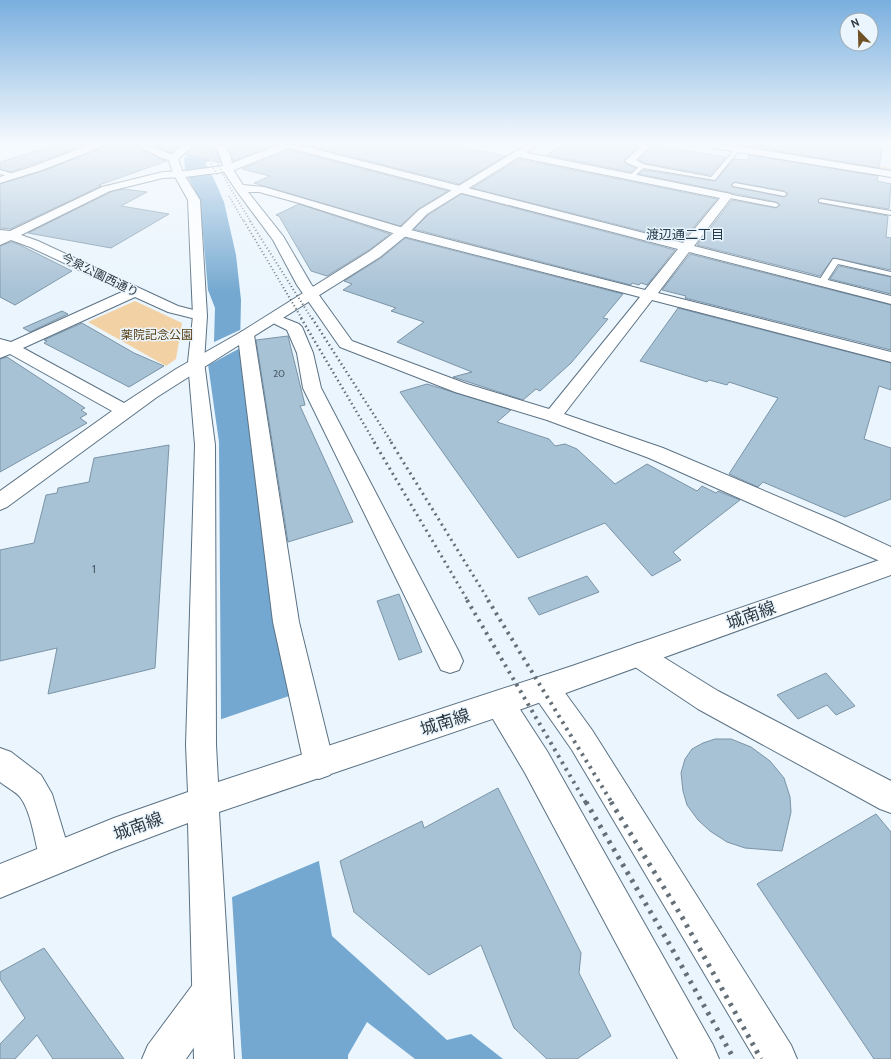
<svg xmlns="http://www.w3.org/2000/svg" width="891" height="1059" viewBox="0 0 891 1059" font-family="Cabin,'Noto Sans JP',sans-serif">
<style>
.green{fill:#f2d1a5}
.water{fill:#74a8d0}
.pier{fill:#eaf5fd}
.building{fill:#a7c1d5;stroke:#7b94a7;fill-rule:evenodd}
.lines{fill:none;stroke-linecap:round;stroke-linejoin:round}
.lane-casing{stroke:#5b7285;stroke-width:2}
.street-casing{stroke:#5b7285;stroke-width:2}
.secondary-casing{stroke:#5b7285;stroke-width:2}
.lane{fill:#fff;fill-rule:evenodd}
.street{fill:#fff;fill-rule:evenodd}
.secondary{fill:#fff;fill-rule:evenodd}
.rail-far5{stroke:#646f77;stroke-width:1.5;stroke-dasharray:1 2;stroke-linecap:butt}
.rail-far4{stroke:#646f77;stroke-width:2;stroke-dasharray:1 2.5;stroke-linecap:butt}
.rail-far3{stroke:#646f77;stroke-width:2.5;stroke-dasharray:1.5 3;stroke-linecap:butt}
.rail-far2{stroke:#646f77;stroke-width:3;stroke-dasharray:2 4;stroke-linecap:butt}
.rail-far1{stroke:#646f77;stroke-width:4;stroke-dasharray:2.5 5;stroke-linecap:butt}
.rail{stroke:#646f77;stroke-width:5;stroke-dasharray:3 6;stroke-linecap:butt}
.labels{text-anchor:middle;stroke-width:3;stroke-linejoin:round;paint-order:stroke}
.far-number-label{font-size:10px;fill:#4c5b66}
.far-street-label{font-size:12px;fill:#2e3941;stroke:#eaf5fd}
.far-park-label{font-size:12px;fill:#563c13;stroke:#eaf5fd}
.number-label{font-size:12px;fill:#4c5b66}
.far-neighbourhood-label{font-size:13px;fill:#263c4c;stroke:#eaf5fd}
.near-street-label{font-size:17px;fill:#2e3941;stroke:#eaf5fd}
</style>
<rect width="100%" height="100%" fill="#eaf5fd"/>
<!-- green -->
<path class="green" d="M750,146l128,20 13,2v2l-138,-21 -3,-1z
M135,301l47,22 -6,36 -10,7 -78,-44z"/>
<!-- water -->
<path class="water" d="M199,145h29l-10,10 -13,8 9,16 10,23 12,53 5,45 -1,46 50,350 42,240 115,104 24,-6 32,25h-88l-48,-37 -19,33v4h-106l-21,-340 -2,-277 -11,-78 6,-22 1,-34 -7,-18 -8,-89 -15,-30 -1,-13z"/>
<!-- pier -->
<path class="pier" d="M242,329v18l-35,19 5,-23z
M292,695l29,165 -91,38 -11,-178z"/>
<!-- building -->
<path class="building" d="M56,145h29l-74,27 -11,-3v-7z
M104,145h32l24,14 7,2 -68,24 2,1 -91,43 -10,-1v-44l43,-13 59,-23z
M150,145h31l-9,8z
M195,145h18l8,18 -33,-9 -3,1z
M226,145h49l-42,16 -2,-7z
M305,145h149l52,11 -47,28z
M562,145h78l-16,16 2,3 9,4 -4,4 -84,-17z
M653,145l73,12 -16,18 -65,-12 -6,-3z
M749,145h134l-4,23 -130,-22z
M289,150l159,41 -30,18 -18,17 -146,-43 16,-7 -28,-7z
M749,155l129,21 -1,5 14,3 -2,25 -68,-11 -3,2 1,3 69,13 -2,21 5,1v32l-58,-12 -13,18 -123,-31 35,-45 44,8 4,-3 -4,-3 -137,-28 5,-4 71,11 19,-22 14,1zM735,182l49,9 4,3 -4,3 -51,-10 -2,-2z
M519,159l198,40 -35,42 -210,-53z
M124,189l23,3 -26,14 48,8 -58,34 -83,-15 83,-41z
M461,194l214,56 -28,35 -6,-2 -2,2 -7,-2 -1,2 -217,-56 14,-14z
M299,204l91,30 -21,16 -42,26 -16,-5 -32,-55 -3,-1z
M405,238l218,56 -20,24 5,1 -37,44 -31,28 -4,-2 -13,11 -70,-23 19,-5 -75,-30 27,-20 -33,-11 5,-3 -53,-18 9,-6 -8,-3 37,-23z
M11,242l7,2 54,27 -57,34 -15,-8v-51z
M690,254l201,51v45l-206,-52 1,-2 -24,-6z
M839,266l52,11v17l-61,-15z
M678,308l213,55v27l-12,-4 -15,53 27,9v51l-46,18 -82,-35 -5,5 -29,-13 49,-76 -49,-16 -2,3 -18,-5 -2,2 -67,-21z
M62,311l6,3 -38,18 -7,-4z
M82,323l52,30 30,13 -35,21 -85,-44 3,-2 -3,-1z
M288,336l17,69 -5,1 53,116 -65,20 -32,-202z
M7,357l78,51 -4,2 6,4 -7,4 7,5 -87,49v-113z
M427,384l84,26 -14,12 52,17 6,7 10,-2 12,5 38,35 32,-20 50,27 5,-5 14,7 2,-2 22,9 -67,52 8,8 -29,16 -47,-53 -87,35 -118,-166z
M169,445l-14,223 -107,26 9,-46 -57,13v-111l34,-7 12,-48 11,-2 1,-5 31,-6 5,-24z
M587,576l12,16 -60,23 -11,-17z
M399,594l23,58 -23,8 -22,-59z
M826,673l29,33 -19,9 -9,-10 -29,14 -21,-24z
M715,739h16l20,8 19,14 14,17 6,19 1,15 -9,39 -37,-3 -18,-6 -17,-11 -12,-11 -11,-15 -4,-14 -2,-18 4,-14 7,-10 11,-6z
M498,788l83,165 -2,20 32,63 -34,23h-30l-33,-31 -33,-83 -52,30 -75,-63 -14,-51 82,-40 2,7z
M876,814l15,18v227h-17l-117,-175z
M44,948l80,111h-71l-16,-24 -22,24h-15v-15l25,-26 -25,-39v-7z"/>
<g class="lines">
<defs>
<path id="lane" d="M737,147l3,2 -25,31 -72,-12 -10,10 -5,-1 14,-13 69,13z
M0,170l17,5 1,1 -3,2 -15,-4z
M735,183l49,9 3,2 -3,2 -51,-10 -1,-1z
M727,194l49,9 3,2 -3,2 -51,-10 -1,-1z
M821,199l70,12v4l-72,-13v-2z
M833,259h3l55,13v4l-53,-12 -13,20h-6l-1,-2z"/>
<path id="street" d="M89,145h14l-2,2 -59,23 -42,13v-6l34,-11z
M137,145c16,0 25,7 39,11l2,2 -5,3 -12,-3z
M214,145h10l6,10 2,8 47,-18h20l384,98 37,-45 -202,-41 -5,-3 5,-3 213,43 1,2 -1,2 -37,48 197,50v8l-202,-52 -31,41 233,59v10l-239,-62 -88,114 99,34 172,73 56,26v19l-242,-108 -102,-38 -92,-28 -115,-45 -43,-62 -24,-45 -37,-50 -12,-18 -39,5 -22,1 -53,13 -89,44 17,6 140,65 27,7 2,3 -2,3 -5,1 -32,-8 -33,-15 -112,51 101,55 52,-34 65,-37 5,-2 5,2 3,3 45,287 35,142 -4,11 -11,4 -11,-4 -4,-11 -31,-142 -34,-277 -82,52 -150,110 -7,3v-19l112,-80 -102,-57 -10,4v-19l11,3 113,-51 -94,-44 -19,-7 -11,5v-15l10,1 92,-44 61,-15 22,-1 38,-5 -3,-11zM289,148l389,101 -33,41 -238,-61 -143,-42 -21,-2 -9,-14v-1zM248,192h11l40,11 100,32 241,62 -91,112 -82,-25 -115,-43 -41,-57 -28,-48z
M642,145h10l-16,15 11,6 -5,3 -15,-6 -2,-2z
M274,314l25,10 3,3 11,26 8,35 138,264 4,9 -4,9 -9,3 -9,-3 -138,-282 -6,-35 -10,-23 -18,-9 -2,-3 2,-3z
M638,643l9,4 71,44 173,90v32l-11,-4 -182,-100 -69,-46 -4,-8 4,-8z
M545,675l10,4 37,51 199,315 6,14h-42l-183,-309 -37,-53 -4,-9 4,-9z
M500,691l10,3 37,57 166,294 6,14h-41l-153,-286 -35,-59 -4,-10 4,-10z
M0,748l11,4 30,23 11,19 19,63 -4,12 -12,4 -12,-4c-8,-21 -10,-55 -23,-72 -5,-6 -14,-10 -20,-15z
M210,973l13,6 6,13 -6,13 -37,54h-44l6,-14 49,-66z"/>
<path id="secondary" d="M183,145h11l-16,14 5,14 17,27 7,116 -3,46 11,83 1,300 2,37 354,-116 319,-110v19l-372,135 -300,102 15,247h-40l-6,-236 -74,28 -114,47v-34l114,-46 74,-26 -2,-47 9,-300 -7,-83 5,-46 -5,-116 -15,-27 -5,-15z
M526,145h12l-111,69 -20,21 -27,22 -129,81 -5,2 -5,-2 -3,-3 3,-3 129,-81 29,-22 20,-19z
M708,145h23l160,26v6l-178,-29z"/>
</defs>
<!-- lane casing -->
<use href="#lane" class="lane-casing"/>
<!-- street casing -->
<use href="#street" class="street-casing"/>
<!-- secondary casing -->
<use href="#secondary" class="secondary-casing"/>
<!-- lane -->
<use href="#lane" class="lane"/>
<!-- street -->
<use href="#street" class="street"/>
<!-- secondary -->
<use href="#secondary" class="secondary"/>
<!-- rail-far5 -->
<path class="rail-far5" d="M200,145l18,31
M208,145l21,41 22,36
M229,196l15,26"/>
<!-- rail-far4 -->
<path class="rail-far4" d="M244,221l58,98
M250,221l62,98"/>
<!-- rail-far3 -->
<path class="rail-far3" d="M301,318l74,125
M312,318l80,125"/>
<!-- rail-far2 -->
<path class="rail-far2" d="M374,442l94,159
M391,442l98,159"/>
<!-- rail-far1 -->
<path class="rail-far1" d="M467,600l119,203
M488,600l124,203"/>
<!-- rail -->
<path class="rail" d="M586,802l81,138 67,119
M611,802l71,115 79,142"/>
</g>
<!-- sky -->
<linearGradient id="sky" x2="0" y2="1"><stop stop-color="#79afde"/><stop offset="0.49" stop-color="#f6fafe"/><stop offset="1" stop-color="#f6fafe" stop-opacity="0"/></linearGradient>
<rect width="891" height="293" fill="url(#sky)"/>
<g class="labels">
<!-- far-number labels -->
<g class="far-number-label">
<text x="279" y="377">20</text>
</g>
<!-- far-street labels -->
<g class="far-street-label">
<text transform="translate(100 275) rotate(26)" y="4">今泉公園西通り</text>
</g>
<!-- far-park labels -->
<g class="far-park-label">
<text x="157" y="339">薬院記念公園</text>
</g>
<!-- number labels -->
<g class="number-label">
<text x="94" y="573">1</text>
</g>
<!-- far-neighbourhood labels -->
<g class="far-neighbourhood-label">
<text x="685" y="239">渡辺通二丁目</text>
</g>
<!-- near-street labels -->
<g class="near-street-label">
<text transform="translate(751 615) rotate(-20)" y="6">城南線</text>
<text transform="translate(445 722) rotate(-18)" y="6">城南線</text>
<text transform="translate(138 826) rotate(-20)" y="6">城南線</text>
</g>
</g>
<!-- north arrow -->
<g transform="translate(859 32) rotate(337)"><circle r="19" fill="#eaf5fd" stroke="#9faab2"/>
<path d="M0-3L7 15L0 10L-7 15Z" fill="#6f5125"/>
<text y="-6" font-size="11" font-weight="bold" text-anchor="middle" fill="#2e3941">N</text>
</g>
</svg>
